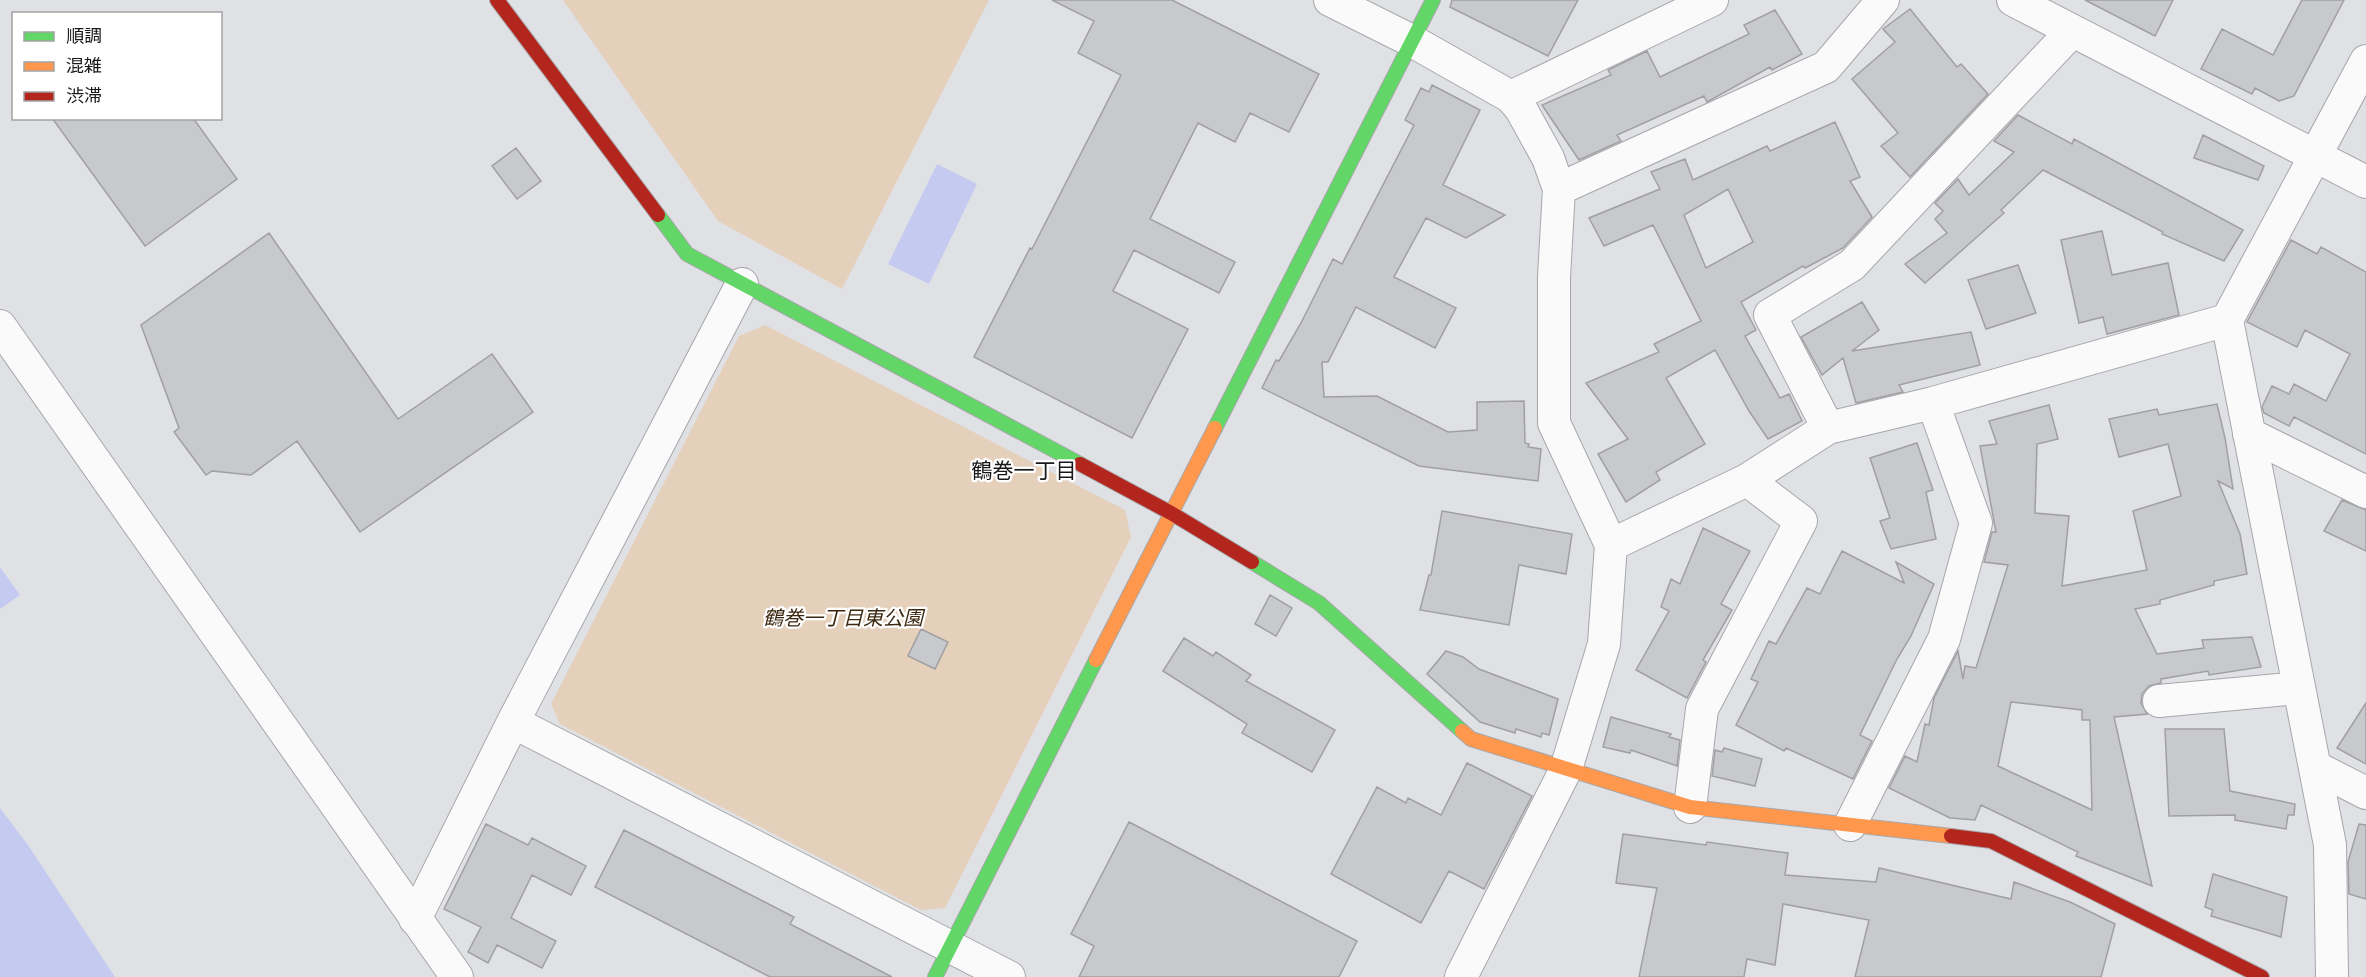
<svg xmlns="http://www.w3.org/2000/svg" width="2366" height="977" viewBox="0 0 2366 977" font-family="'IBM Plex Serif','Noto Sans JP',serif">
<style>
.green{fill:#e4d0bb}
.water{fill:#c5cbf0}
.building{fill:#c8c9cc;stroke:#a0a0a3;stroke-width:1.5;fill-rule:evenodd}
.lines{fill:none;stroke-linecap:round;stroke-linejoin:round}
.street-casing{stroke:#a6a7aa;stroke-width:34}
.fast-casing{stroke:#a6a7aa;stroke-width:16}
.slow-casing{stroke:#a6a7aa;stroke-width:16}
.jam-casing{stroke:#a6a7aa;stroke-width:16}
.street{stroke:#fafafb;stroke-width:32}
.fast{stroke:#63d668;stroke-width:14}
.slow{stroke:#ff974d;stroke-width:14}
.jam{stroke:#b3261e;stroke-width:14}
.labels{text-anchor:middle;stroke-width:4.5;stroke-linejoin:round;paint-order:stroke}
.park-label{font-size:20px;font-style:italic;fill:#3c2810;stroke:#fff}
.neighbourhood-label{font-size:21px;fill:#18181a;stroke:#fff}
</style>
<rect width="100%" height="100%" fill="#e0e1e5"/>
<!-- green -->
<path class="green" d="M563,0h426l-147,289 -124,-68z
M765,325l360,185 6,27 -186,371 -24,2 -361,-186 -9,-20 188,-368z"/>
<!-- water -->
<path class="water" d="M937,164l40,20 -48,100 -41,-20z
M0,567l20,28 -20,14z
M0,808l28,37 87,132h-115z"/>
<!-- building -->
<path class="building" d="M1052,0h120l147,74 -30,58 -39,-19 -15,29 -37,-19 -48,96 85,43 -16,31 -85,-43 -21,41 75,38 -56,109 -158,-81 56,-109 2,1 89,-174 -43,-22 16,-32z
M1452,0h126l-30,56 -98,-49z
M2085,0h88l-18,36z
M2302,0h42l-50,96 -15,5 -24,-13 -3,6 -51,-25 21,-40 51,26z
M1910,9l47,58 4,-3 27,30 -78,83 -29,-31 17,-13 -46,-54 43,-37 -12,-13z
M1775,10l27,44 -30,16 -2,-3 -63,35 -3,-6 -87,39 4,6 -42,19 -37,-55 69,-30 -3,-5 39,-19 13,26 89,-43 -5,-9z
M1432,85l48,25 -37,75 62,30 -39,23 -40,-20 -32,59 62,31 -21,40 -79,-41 -28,55h-6l2,35 53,-1 71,36 29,-2v-28l47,-1 1,42 4,1 -1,3 13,2 -3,32 -119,-15 -157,-78 14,-28 3,1 22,-38 32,-64 9,5 72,-139 -9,-5 16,-32 8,4z
M2018,115l54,29 2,-5 169,91 -19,31 -62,-27 1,-2 -120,-62 -42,40 3,3 -79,70 -20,-19 42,-31 -12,-14 8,-8 -8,-8 23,-24 11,16 45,-43 -20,-11z
M52,118h141l44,61 -92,67z
M1835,122l25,55 -10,4 22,36 -29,31 -38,20 -2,-2 -62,36 15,28 -11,6 35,62 9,-4 13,27 -34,18 -19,-28 -34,-61 -49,28 39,66 -49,28 4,8 -34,22 -28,-48 30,-15 -42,-56 73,-31 -5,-8 47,-23 -48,-96 -49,21 -15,-28 71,-29 -9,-17 34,-13 8,21 74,-34 3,5zM1728,189l25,53 -47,26 -22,-53z
M2203,135l61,31 -6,14 -64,-22z
M516,148l25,33 -24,18 -25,-33z
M2102,231l10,44 56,-12 11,52 -72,19 -4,-17 -24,6 -18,-83z
M269,233l129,186 94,-65 41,58 -173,120 -63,-91 -46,34 -39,-4 -6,4 -32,-43 5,-4 -38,-103z
M2291,240l26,14 4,-7 45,25v182l-72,-37 -5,9 -25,-13 -2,-6 10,-21 17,8 5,-10 32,17 24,-47 -45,-24 -8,17 -50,-25z
M2018,265l18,48 -50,16 -18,-49z
M1862,302l17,28 -27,21 119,-19 9,33 -81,20 4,7 -47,11 -13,-45 -21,17 -21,-38z
M2217,404l8,34 8,51 -15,-8 22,53 7,40 -33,7v4l-54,15v4l-25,5 22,45 47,-6 -2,-8 50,-3 9,30 -52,8 -1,-4 -47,8v4l-12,3 -7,8 -1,9 6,11 -33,3 38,169 -76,-30 2,-4 -97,-47 -6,15 -25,-2 -61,-30 16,-32 12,6 8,-38 4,1 5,-27 24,-47 5,28 2,-13 11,2 32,-103 -24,-3 8,-30h4l-16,-86 17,-2 -8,-23 60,-16 9,34 -21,5 -2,69 34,3 -7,70 85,-16 -14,-59 48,-15 -13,-52 -49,13 -10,-38 48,-10 2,6zM2011,702l71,8v10h8l2,90 -94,-44z
M1917,443l16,47 -7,2 10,47 -45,10 -11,-28 10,-3 -20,-60z
M2342,500l24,10v41l-42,-20z
M1442,511l130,23 -6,40 -47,-9 -10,60 -89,-15 9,-35h2z
M1703,528l47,23 -29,53 11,6 -29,50 3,2 -19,36 -51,-28 33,-59 -8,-4 10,-28 9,5z
M1842,551l62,32 -8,-21 38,22 -23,52 -14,23 -37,76 12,6 -19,38 -67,-31 -2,3 -48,-26 22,-43 -7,-3 18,-38 7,3 31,-56 13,6z
M1270,595l22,13 -16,28 -21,-12z
M921,629l27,13 -13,27 -27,-13z
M1184,638l29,18 3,-4 35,23 -5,6 89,49 -23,42 -70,-39 5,-9 -84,-53z
M1446,651l17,6 16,12 79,30 -9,36 -7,-2 -1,4 -25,-8 -1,4 -35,-11 -53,-48z
M2366,703v61l-29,-16z
M1611,717l60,17 -2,3 11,3 -3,26 -46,-16 -1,3 -27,-6z
M2165,729h59l6,62 65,13 -1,11h-6l-2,14 -51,-9v-5l-66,1z
M1724,748l38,11 -7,27 -43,-10 3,-26 7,2z
M1467,763l65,33 -48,93 -35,-18 -28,52 -90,-49 46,-87 29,16 2,-5 33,17z
M1129,822l228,119 -18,36h-260l15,-31 -23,-12z
M486,824l42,21 4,-7 54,28 -15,29 -39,-20 -21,43 45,23 -14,27 -45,-23 -9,18 -20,-11 13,-25 -37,-18z
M2359,824l7,1v74l-17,-5 -1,-32z
M624,830l170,87 -4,7 102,53h-122l-175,-90z
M1623,834l83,11 1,-3 81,11 -3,22 91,7 3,-14 132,31 3,-17 56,20 45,22 -14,53h-246l14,-57 -86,-16 -8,61 -28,-6 -3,18h-105l18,-89 -41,-5z
M2213,874l74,23 -6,40 -70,-21 2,-6 -8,-3z"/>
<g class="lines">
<defs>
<path id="street" d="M1330,0l82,41 99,56 10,12 27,49 11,31 -5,88v146l57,122 -7,99 -38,125 -105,208
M2013,0l353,182
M1511,97l201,-97
M1559,189l267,-122 57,-67
M0,326l457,651
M1828,428l-58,-113 82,-50 220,-234
M2249,434l117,58
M1611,545l136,-65 81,-52 105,-25 294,-83
M2159,701l140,-13
M513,722l496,255
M2315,767l51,26
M1690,807l12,-98 99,-188 -54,-41
M1850,825l94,-186 32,-116 -43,-120
M415,919l98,-197 229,-438
M2332,977l-2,-132 -103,-525 139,-259"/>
<path id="fast" d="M658,215l29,39 393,210
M1215,428l218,-428
M1252,562l67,41 143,128
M935,977l161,-317"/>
<path id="slow" d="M1096,660l119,-232
M1462,731l9,8 219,68 261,29"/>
<path id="jam" d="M497,0l161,215
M1080,464l91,49 81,49
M1951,836l40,5 271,136"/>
</defs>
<!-- street casing -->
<use href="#street" class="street-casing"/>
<!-- fast casing -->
<use href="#fast" class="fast-casing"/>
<!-- slow casing -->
<use href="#slow" class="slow-casing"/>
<!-- jam casing -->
<use href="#jam" class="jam-casing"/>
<!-- street -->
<use href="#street" class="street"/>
<!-- fast -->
<use href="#fast" class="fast"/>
<!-- slow -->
<use href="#slow" class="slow"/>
<!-- jam -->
<use href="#jam" class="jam"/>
</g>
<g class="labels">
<!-- park labels -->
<g class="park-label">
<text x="843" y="625">鶴巻一丁目東公園</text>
</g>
<!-- neighbourhood labels -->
<g class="neighbourhood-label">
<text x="1024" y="478">鶴巻一丁目</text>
</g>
</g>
<!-- legend -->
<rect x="12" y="12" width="210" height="108" fill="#ffffff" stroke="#a3a3a3" stroke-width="1.5"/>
<rect x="24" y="32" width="30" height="9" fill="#63d668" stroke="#a3a3a3" stroke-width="1.5"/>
<text x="66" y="42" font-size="18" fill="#18181a">順調</text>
<rect x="24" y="62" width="30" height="9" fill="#ff974d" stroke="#a3a3a3" stroke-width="1.5"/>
<text x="66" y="72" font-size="18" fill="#18181a">混雑</text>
<rect x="24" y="92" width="30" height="9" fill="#b3261e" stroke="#a3a3a3" stroke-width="1.5"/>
<text x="66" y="102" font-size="18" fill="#18181a">渋滞</text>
</svg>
